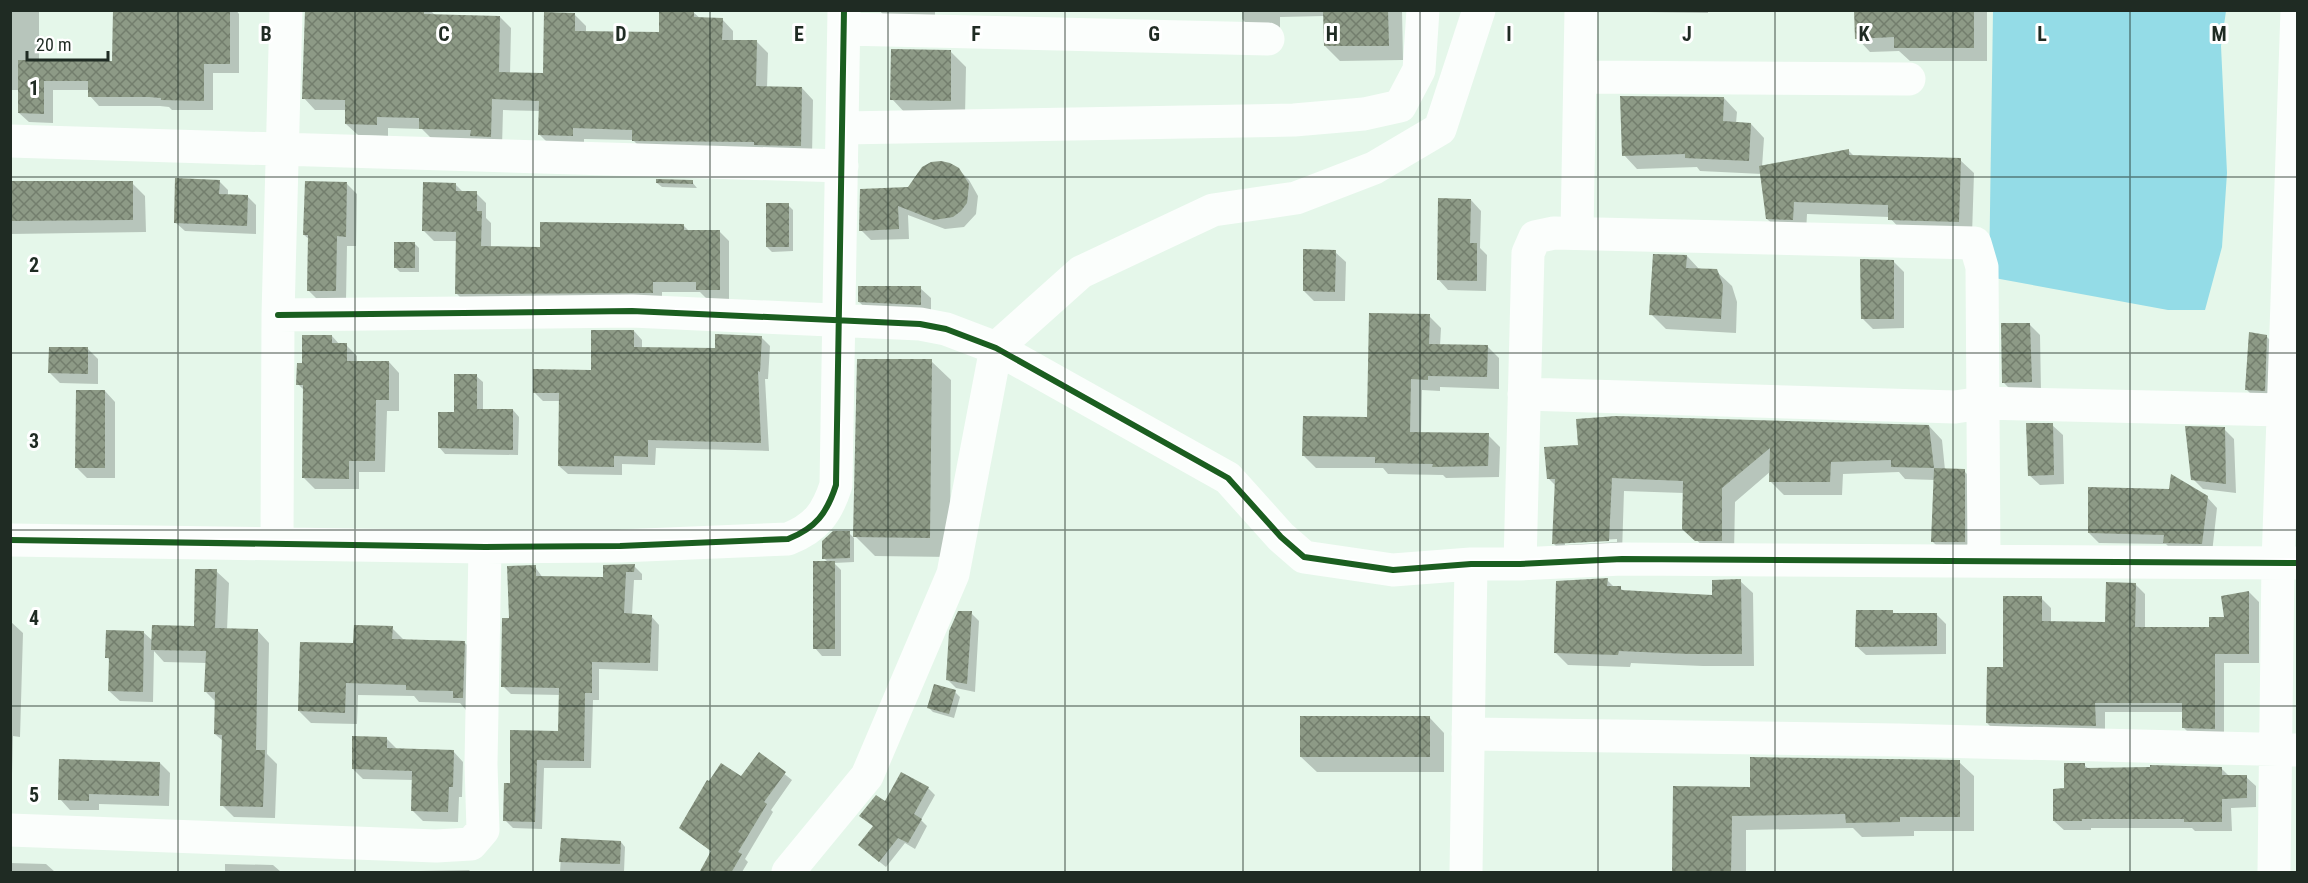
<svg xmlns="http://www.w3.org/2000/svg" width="2308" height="883" viewBox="0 0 2308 883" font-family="'Roboto Condensed',sans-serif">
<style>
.water{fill:#94dce7}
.shadow{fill:#0003;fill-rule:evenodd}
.building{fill:url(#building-cross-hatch)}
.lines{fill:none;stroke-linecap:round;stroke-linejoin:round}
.minor{stroke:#fbfefc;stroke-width:33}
.cycleway-casing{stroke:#fff;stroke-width:10}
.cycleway{stroke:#1b5e20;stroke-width:6}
.grid{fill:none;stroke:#1f2b23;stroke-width:1.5;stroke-opacity:0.55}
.grid-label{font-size:20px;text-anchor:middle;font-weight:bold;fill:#1f2b23;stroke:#fff;stroke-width:6;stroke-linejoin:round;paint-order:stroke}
</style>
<defs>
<pattern id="building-cross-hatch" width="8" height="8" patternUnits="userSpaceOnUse" patternTransform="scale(1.5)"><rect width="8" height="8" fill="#8d9a86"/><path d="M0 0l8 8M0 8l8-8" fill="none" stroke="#737e6d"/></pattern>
</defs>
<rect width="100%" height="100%" fill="#e5f7ea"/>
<!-- water -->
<path class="water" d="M1993,11h233l-5,35 6,127 -5,74 -17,63h-37l-179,-33z"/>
<!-- shadow -->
<path class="shadow" d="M10,10h29v52l75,1 1,-53h121l3,4v59h-26v37h-41l-3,-3 -9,-1h-61l-9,-10v-6h-37v33l-24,-1 -10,-9v-23h-9z
M306,10h124l6,6 64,1 11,11 -1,46h34l30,-60 12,12v7l74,1 33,-22 8,7h21l11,12v10l24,1 11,11 -1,35h35l11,12 -1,57 -167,-5 -12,-12 -49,-1v7h-33l-12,-12 1,-23 -37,-1 -1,37 -70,-8 -10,-10 -34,-1v8l-30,-1 -12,-11 1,-14h-32l-11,-12z
M879,10h56v12l-46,-1z
M1242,10h160l1,50 -63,1 -15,-15v-30l-45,1v17h-23l-15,-15z
M1644,10h64v3l-62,-1z
M1813,10h174v51h-77l-11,-10 -29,1 -13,-14 -1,-26z
M951,52l15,15 -1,49 -58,-1 -15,-16z
M1724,98l13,14 -1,11 15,1 13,14 -2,29 87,-16 5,5 106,4 14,13 -2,62 -69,-3 -14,-15 -82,-3 -1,19 -25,-1 -14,-13 -5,-45 -62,-3 -3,-4 -60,2 -13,-14z
M958,169l11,11 9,16 -2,18 -12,13 -19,2 -37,-14 1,24 -38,1 -10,-10 48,-41z
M219,181l9,9v6h19l9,9v29l-71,-3 -9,-8z
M692,182l5,6 -35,-1 -5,-4z
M10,183h122l13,13 1,36 -136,2z
M347,184l10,10 -1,52h-9l-1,55h-27l-10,-10v-52l-5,-4z
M455,184l9,9h12l10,10v15l5,5v25h50l143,-22 5,5h30l10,10v58h-22l-7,-7h-38v11l-195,1 -10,-10v-53h-23l-10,-10z
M1471,200l10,11 -1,37 7,7 -1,36 -38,-1 -10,-11z
M788,205l5,5v41l-21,1 -5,-5z
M414,243l5,5v24h-19l-5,-5z
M1335,252l11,10 -1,39h-31l-10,-10z
M1687,256l13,14 16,1 16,15 5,16 -1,31 -70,-4 -15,-15z
M1893,261l11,11v56l-31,1 -11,-11z
M920,288l11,10v17l-61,-3 -11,-10z
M1429,316l12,12 -1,18 48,1 11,11v31l-59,-2v4l-18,-1 -1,44 67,1 12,12 -1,30 -53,1 -3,-3 -55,-1 -5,-6h-67l-12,-12 64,-37z
M2030,325l10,10 1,57h-28l-10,-10z
M634,331l8,9v8l74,2 45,-13 9,9 -2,33h-3l4,72 -113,-3 -1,17 -33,-1v11l-54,-1 -9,-8 1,-65h-17l-9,-9 58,-20z
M332,336l8,9h6l11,11v6h32l10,11v38h-12l-2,61h-26v17h-44l-11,-11 1,-87 -7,-7 5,-19z
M2266,336l11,11 -2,53h-18l-11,-11z
M88,349l10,10v25l-38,-1 -10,-10z
M931,361l20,19 -1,177 -75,-1 -20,-20z
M476,376l7,6v28h30l6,7 -1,38 -73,-1 -6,-7z
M105,391l10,11v76h-28l-10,-10z
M2052,425l11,10 1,49 -24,1 -11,-10z
M1929,426l13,14 3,30 19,1 15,15 1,71h-32l-16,-16 3,-61 -30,-1 -6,-7 -56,2 -1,21h-58l-13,-13v-11l-36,31 -1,51h-24l-26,-25v-35l-60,-2 -2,62 -56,3 -13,-13 3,-57 -8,-8 -2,-29zM1617,539v3l-52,3v-3z
M2224,429l10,10 2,54 -33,-4 -10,-10z
M2207,497l10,11 -5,45h-37l-9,-9 -67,-1 -10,-10z
M849,533l5,5v24l-20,1 7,7v86h-19l-7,-8 14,-85 -5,-5z
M634,566l8,8v6h-8l-2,35 19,1 8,9 -1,46 -59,-2v31h-6l-2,68h-47l-2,61 -29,-1 -8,-8 6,-35 48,-53 2,-37 -50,-1 -8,-8 7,-66 25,-53 8,11 61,1z
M216,571l13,12 -2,47h30l12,13 -2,111 10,10 -2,54 -41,-1 -12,-12 2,-63 -9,-8 1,-32 -10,-10 1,-29 -43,-1 -10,-11 -1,51 -33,-1 -11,-10 1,-30 -3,-4 36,-25 10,9 42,-13z
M1607,580l8,8h5l4,3 90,6 26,-16 13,12 1,73h-51l-72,-3 -1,4 -62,-2 -13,-13z
M2135,584l10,10v34h65l16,-10 23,-26 10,10v61h-35v75h-30l-10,-10v-16h-79v23l-108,-2 -10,-10 18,-54 36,-71 10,10v15h56z
M1892,612l3,2h41l10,10v30l-80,1 -10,-9z
M971,613l8,8 -4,71 -19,-4 -8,-8z
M10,621l13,12 -3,104 -7,-1 -1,39z
M392,628l13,13 59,1 12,12 -10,56 -6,-7 -41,-1 -5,-6 -56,-1 -1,29 -46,-1 -12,-12z
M955,692l5,5 -6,21 -21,-6 -5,-5z
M1429,717l15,16v39h-127l-16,-15z
M387,739l11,11 55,1 10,11 -1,35h-3l-1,25 -35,-1 -11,-11 2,-30 -51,-1 -10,-10z
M759,754l33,26 -21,30 2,2 -28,47 3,3 -6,10h-32l2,-20 -31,-24 60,-50z
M1959,762l15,14v55h-60v5l-52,1 -9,-9 -107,2v42h-72l78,-83z
M160,763l10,10 -1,33 -70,-2v6h-29l-10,-11z
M2084,765l5,4 132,-1 9,9h16l10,9v21l-25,1 1,23h-37l-3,-3h-101v2h-27l-10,-9 12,-31z
M902,774l26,14 7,7 -14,25 6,6 -12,23 -10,-6 -19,24 -20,-16 8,-24 -13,-11 24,-12z
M562,840l59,2 4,5 -1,25h-64z
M10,863l36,1 9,8h-45z
M225,864l48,1 8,7h-56z
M469,870l2,2h-54v-1z"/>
<!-- building -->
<path class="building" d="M113,10h117v54h-26v37l-43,-1v-2l-12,-1h-61v-16h-44v33l-26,-1v-53l94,1z
M305,10h119v4l76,2 -1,56 44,1 1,-61 31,1v18l84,1v-22h35v7l29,1 -1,22h35l-1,46 46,1 -1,59 -47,-1v-3l-122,-1v-11l-59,-2v8l-35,-1 1,-34 -47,-2 -1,38 -21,-1 1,-6 -52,-1v-11l-42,-1v8l-32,-1v-24l-43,-1z
M1323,10h65l1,36h-65z
M1854,10h120v38h-80v-11l-39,2z
M891,49l60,1v51l-61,-1z
M1620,96l104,1 -1,24 28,2 -2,38 -64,-3v-4l-63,2z
M1849,149v6l112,3 -2,64 -71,-2v-15l-94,-3 -1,18 -27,-1 -7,-53z
M941,161l9,2 9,5 10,16 -2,19 -6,8 -8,6 -19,3 -36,-14 1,23 -40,2 1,-42 48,-2 14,-20 9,-5z
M175,178l45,2 -1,14 29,1 -1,31 -73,-3z
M656,179l37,1v4l-37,-1z
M10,181h123v39l-123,1z
M305,181l42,1 -1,55 -9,-1 -1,55h-29l1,-56h-5z
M423,182l33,1v8h21v20h5l-1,35 59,1v-25l144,2v6h36v60h-24v-8h-43v11l-198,1 1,-62 -34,-1z
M1438,198l33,1 -1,44h7v38l-40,-1z
M766,203h23v44h-23z
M394,242h21v26h-21z
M1303,249l33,1 -1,42 -32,-1z
M1653,254l34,1 -1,13 31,1 6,16 -2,34 -72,-4z
M1860,259l34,1v59h-33z
M858,286h63v19l-63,-3z
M1369,313l61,1 -1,30 59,1 -1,32 -59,-1v4l-17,-1 -1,53 79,1 -1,33 -56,1 1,-3 -58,-1v-6l-73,-1 1,-40 64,1z
M2001,323h29l2,59 -30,1z
M591,330h43v17l81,1v-14l47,2 -2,36 -2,-1 3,72 -113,-3v17l-34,-1v11l-56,-1 1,-73h-26v-24l58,1z
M2249,332l18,3 -2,56 -20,-1z
M302,335h30v8h15v18h42v39h-13l-1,61h-26v18l-47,-1 1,-93h-7l1,-22h5z
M49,347h39v27l-40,-1z
M857,359h75l-2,179 -77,-1z
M454,374h23v35h36v41l-75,-2v-36h16z
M76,390h29v78h-30z
M1616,416l313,9 5,43 -43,-1v-7l-60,2 -1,20h-61l1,-34 -48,40v53h-27l-13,-12 1,-48 -71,-3 -3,63 -57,3 3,-65h-8l-3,-32 34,-2 -2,-26z
M2026,423h27l1,52 -26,1z
M2185,426l40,1 1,57 -35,-4z
M1934,468l31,1v73h-34z
M2171,474l37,22 -6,48 -39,-1 1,-8 -76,-2v-46l81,2z
M833,531h17v27l-28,1v-18z
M813,561h22v88h-22z
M635,564l-1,8h-8l-2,41 28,2 -2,48 -58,-1v31h-7l-1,68 -47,-1 -2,62 -32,-1 1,-38h6v-53l48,1 1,-43 -58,-1 1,-69h7l-2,-52 29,-1v11l67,1v-12z
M195,569h22l-2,59 43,1 -2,121h9l-2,57 -43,-1 2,-71 -8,-1 1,-42h-11l2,-41 -55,-1 1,-25 42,1z
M1608,578l-1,8h14v4l91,5v-15l29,-1 1,75h-53l-70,-3 -1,4 -64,-2 2,-72z
M2106,582l30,1 -1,44h74v-10h15l-3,-21 28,-5v63h-34v75l-33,-1v-25h-87l1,23 -110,-3 1,-56h16v-71h39v25l63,1z
M1856,610h37v3h44v33l-82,1z
M958,611h14l-5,73 -21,-4 3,-49z
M354,625l39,1 -1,13 73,2 -2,57h-10v-7l-47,-1v-5l-60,-2 -1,30 -47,-2 2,-69 53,1z
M106,630l38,1 -1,61 -35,-1 1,-33h-4z
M934,684l22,6 -7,24 -22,-6z
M1300,716h130v41h-130z
M352,736l35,1v11l67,2 -1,37h-4l-1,25 -37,-1 1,-40 -60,-2z
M759,752l27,20 -22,30 3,2 -29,48 4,2 -11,19h-32l12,-22 -32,-23 28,-48 2,1 12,-18 20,13z
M1750,757l210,3v57h-60v5l-54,1 -1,-9 -113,2 -1,57h-59l1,-87 77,1z
M59,759l101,3 -1,34 -70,-2v7l-31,-1z
M2064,763h21v5l65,-1v-2l72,2v8h25v23l-25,1v23h-38v-3h-102v2h-29v-32l11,-1z
M901,772l28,15 -15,27 8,5 -14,24 -10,-5 -19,24 -21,-17 15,-19 -14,-10 17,-21 9,6z
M561,838l60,3 -1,23 -61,-2z"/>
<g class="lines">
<!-- minor -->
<path class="minor" d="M844,29l424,10
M1580,77l329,2
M842,128l452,-8 70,-6 36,-8 19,-36 4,-60
M10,141l832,25
M1577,233l4,-223
M278,315l354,-4 288,13 26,5 50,19 232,130 53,59 23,20 89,13 78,-6h49l102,-5 676,4
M1524,394l431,13 27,-4 301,7
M10,540l475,7 135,-1 168,-7c28,-11 39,-26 48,-54l8,-475
M277,543l1,-228 8,-305
M1520,564l8,-311 7,-16 19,-4 421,10 7,24 2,294
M1468,734l430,6 399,10
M10,830l426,16 35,-2 12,-14 -2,-66 4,-217
M788,872l79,-96 86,-202 43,-226 85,-76 132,-62 83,-12 78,-30 66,-39 39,-119
M1466,872l5,-308
M2274,872l4,-309 19,-553"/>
<defs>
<path id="cycleway" d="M278,315l354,-4 288,13 26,5 50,19 232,130 53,59 23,20 89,13 78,-6h49l102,-5 676,4
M10,540l475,7 135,-1 168,-7c28,-11 39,-26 48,-54l8,-475"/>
</defs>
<!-- cycleway casing -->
<use href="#cycleway" class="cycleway-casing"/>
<!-- cycleway -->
<use href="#cycleway" class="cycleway"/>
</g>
<!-- grid -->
<path class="grid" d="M178,10v862M355,10v862M533,10v862M710,10v862M888,10v862M1065,10v862M1243,10v862M1420,10v862M1598,10v862M1775,10v862M1953,10v862M2130,10v862M10,177h2288M10,353h2288M10,530h2288M10,706h2288"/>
<g class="grid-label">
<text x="266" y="41">B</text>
<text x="444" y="41">C</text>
<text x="621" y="41">D</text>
<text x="799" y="41">E</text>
<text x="976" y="41">F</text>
<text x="1154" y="41">G</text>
<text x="1332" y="41">H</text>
<text x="1509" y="41">I</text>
<text x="1687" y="41">J</text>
<text x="1864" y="41">K</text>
<text x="2042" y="41">L</text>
<text x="2219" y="41">M</text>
<text x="34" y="95">1</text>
<text x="34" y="272">2</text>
<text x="34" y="448">3</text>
<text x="34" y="625">4</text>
<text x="34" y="802">5</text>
</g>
<!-- border -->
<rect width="2308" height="883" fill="none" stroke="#1f2b23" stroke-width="24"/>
<!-- scale -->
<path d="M27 51v9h81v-9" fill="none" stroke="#1f2b23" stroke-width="3"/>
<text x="36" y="51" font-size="18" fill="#1f2b23" stroke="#ffffff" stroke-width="4.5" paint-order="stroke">20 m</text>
</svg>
